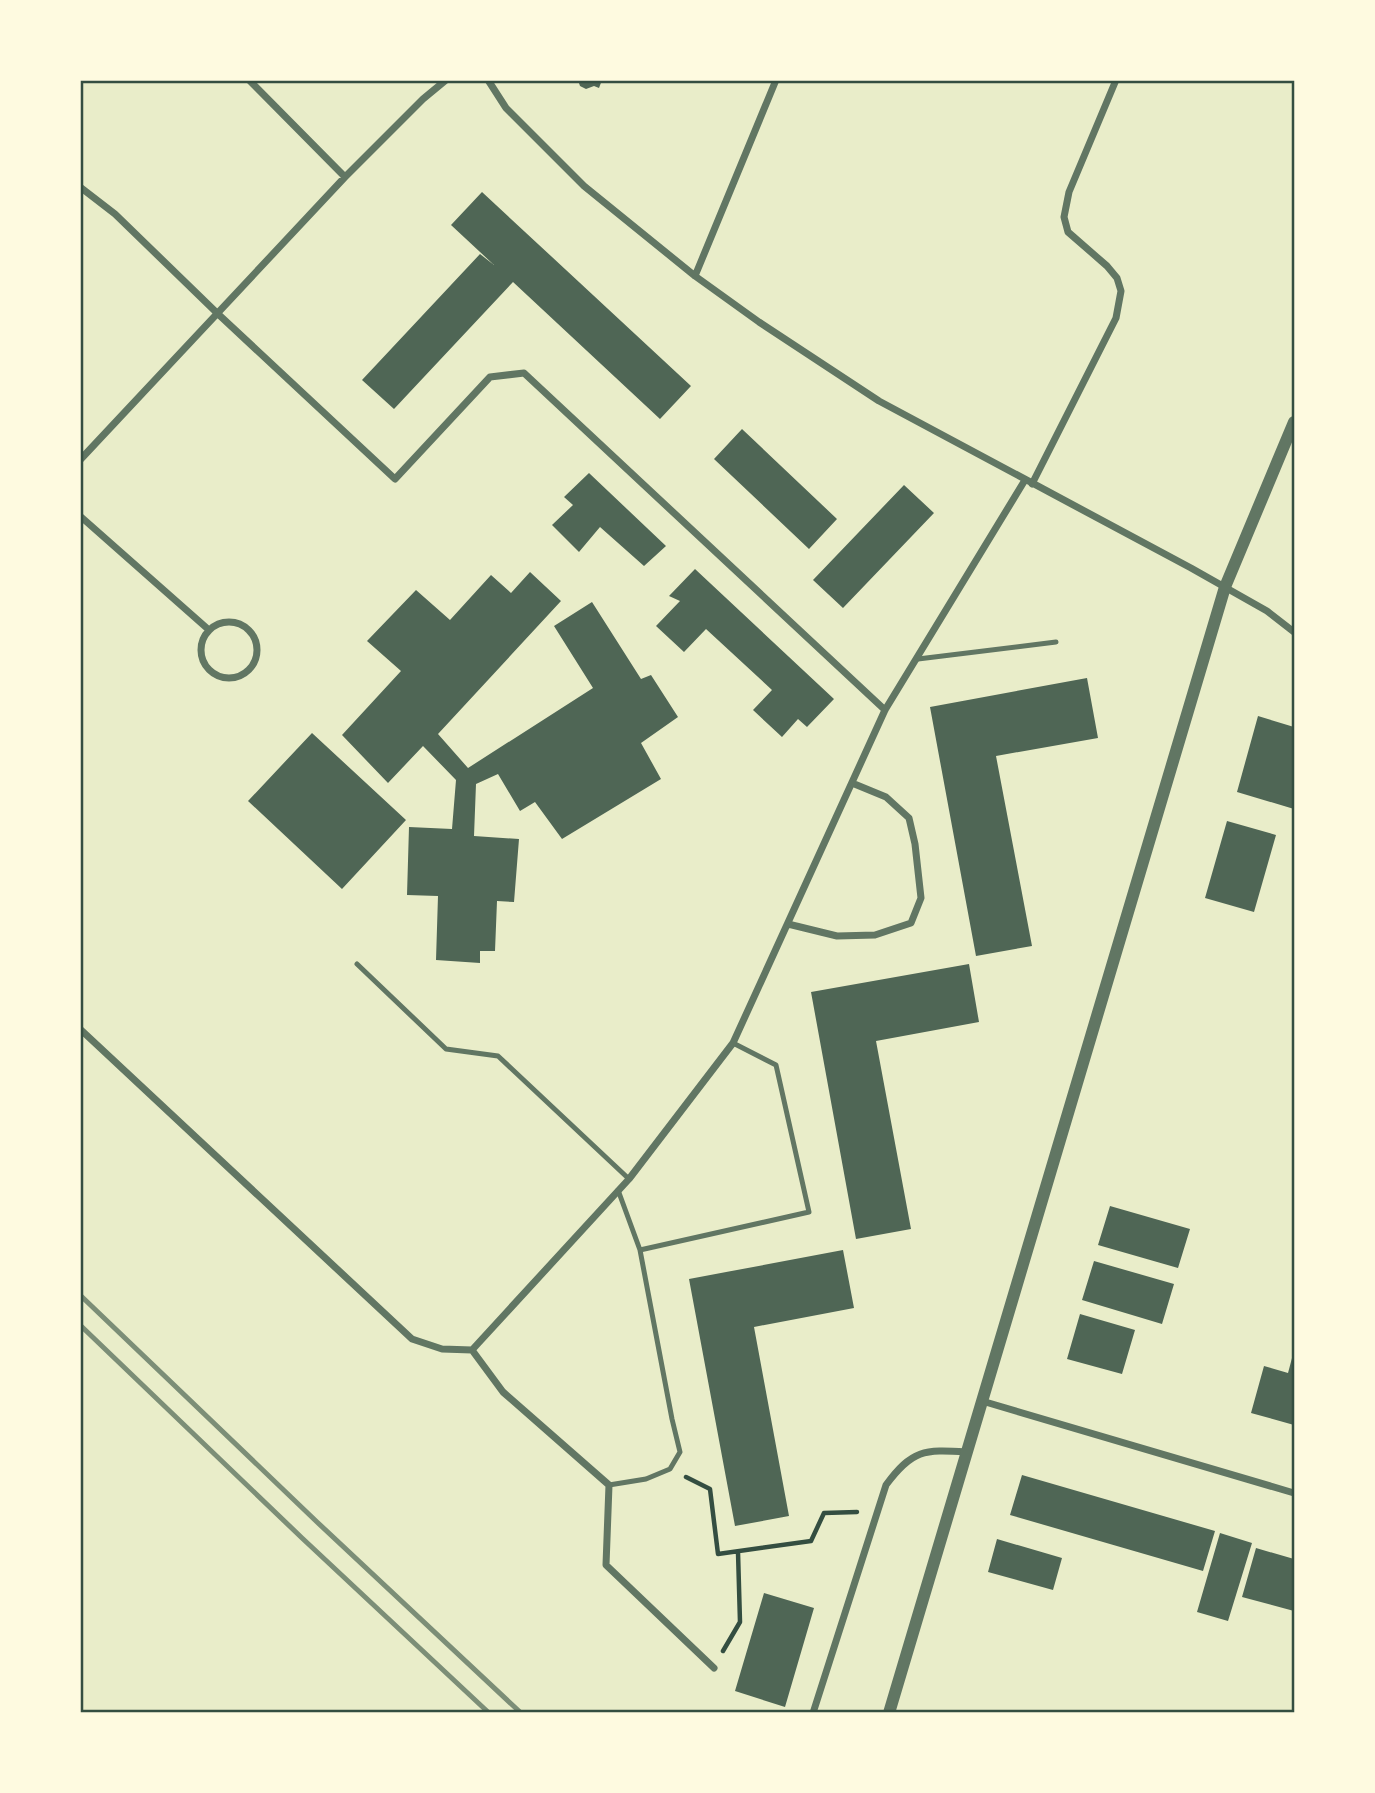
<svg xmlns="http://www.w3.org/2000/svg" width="1375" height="1793" viewBox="0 0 1375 1793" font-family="Poppins,sans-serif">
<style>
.building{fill:#4f6655}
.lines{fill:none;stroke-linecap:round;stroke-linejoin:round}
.path{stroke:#344e41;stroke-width:4.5}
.service{stroke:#617663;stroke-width:5}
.minor{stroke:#617663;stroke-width:7}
.tertiary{stroke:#617663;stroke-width:12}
.rail{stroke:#7c8e77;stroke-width:5}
.neatline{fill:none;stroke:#344e41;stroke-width:2.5}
</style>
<rect width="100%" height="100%" fill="#e9edc9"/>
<!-- building -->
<path class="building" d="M578,80h24l-3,8 -5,-2 -8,3 -6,-3z
M482,192l209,194 -31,33 -147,-137 -119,127 -32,-29 118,-126 14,11 -43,-40z
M742,429l95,90 -28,30 -95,-90z
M589,473l77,73 -22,20 -44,-39 -21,25 -27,-27 21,-20 -9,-8z
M904,485l30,28 -91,95 -30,-28z
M695,569l139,130 -27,28 -9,-8 -16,18 -29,-27 19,-20 -66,-61 -22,23 -28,-26 24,-25 -11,-5z
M530,572l31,29 -123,133 30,34 125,-80 -39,-62 38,-24 49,77 10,-4 27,42 -37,26 20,36 -99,60 -27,-37 -15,9 -22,-37 -22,10 -2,52 45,3 -5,63 -17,-1 -2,50h-15v12l-44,-3 2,-64 -31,-1 2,-68 43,2 4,-49 -33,-34 -35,37 -46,-48 59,-64 -34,-30 49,-51 34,30 41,-45 20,18z
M1087,678l11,60 -102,18 36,190 -56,10 -46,-249z
M1258,716l36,11v82l-57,-17z
M312,733l94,87 -64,69 -94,-88z
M1227,821l49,14 -22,77 -49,-14z
M969,964l10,58 -103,19 35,188 -55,10 -45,-247z
M1110,1206l80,23 -12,39 -80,-23z
M843,1250l11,58 -100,19 35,189 -54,10 -46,-247z
M1094,1261l80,23 -12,40 -80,-24z
M1080,1314l55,16 -13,44 -55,-15z
M1292,1358h2v67l-43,-12 13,-47 24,7z
M1022,1475l193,56 -12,40 -193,-56z
M1220,1533l32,10 -24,78 -31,-9z
M997,1539l65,19 -9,32 -65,-18z
M1256,1548l38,11v52l-52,-14z
M764,1593l50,15 -29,99 -50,-16z"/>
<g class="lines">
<!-- path -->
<path class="path" d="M686,1477l24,12 8,65 93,-13 13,-28 33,-1
M723,1651l17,-29 -2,-70"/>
<!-- service -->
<path class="service" d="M918,659l138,-17
M357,964l89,85 52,7 131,123
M640,1250l169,-38 -33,-147 -43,-22
M609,1485l37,-6 24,-10 10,-17 -8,-33 -32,-169 -22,-60"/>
<!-- minor -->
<path class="minor" d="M249,80l96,97
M488,80l18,28 78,78 111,90 64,46 120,79 312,167 76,43 27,21
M80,187l35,27 102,99 178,166 95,-102 34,-4 361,337
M695,276l81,-196
M80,460l265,-283 78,-78 23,-19
M1032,484l84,-166 5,-27 -4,-13 -10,-12 -39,-34 -4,-15 5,-25 47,-112
M80,516l129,114
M201 650a28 28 0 1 1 56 0a28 28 0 1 1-56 0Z
M788,924l49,12 38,-1 36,-12 10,-25 -6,-54 -6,-26 -23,-21 -34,-14
M80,1029l332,310 30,10 30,1 157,-171 104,-136 152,-333 140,-230
M472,1350l31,42 106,93 -3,80 108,103
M982,1401l312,92
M813,1713l73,-228c26,-35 38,-36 80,-33"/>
<!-- tertiary -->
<path class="tertiary" d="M889,1713l336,-1126 69,-165"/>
<!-- rail -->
<path class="rail" d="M80,1295l237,227 204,191
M80,1325l222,213 187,175"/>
</g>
<!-- border -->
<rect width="1375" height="1793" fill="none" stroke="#fefae0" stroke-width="164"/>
<rect x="82" y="82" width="1211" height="1629" class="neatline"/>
</svg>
